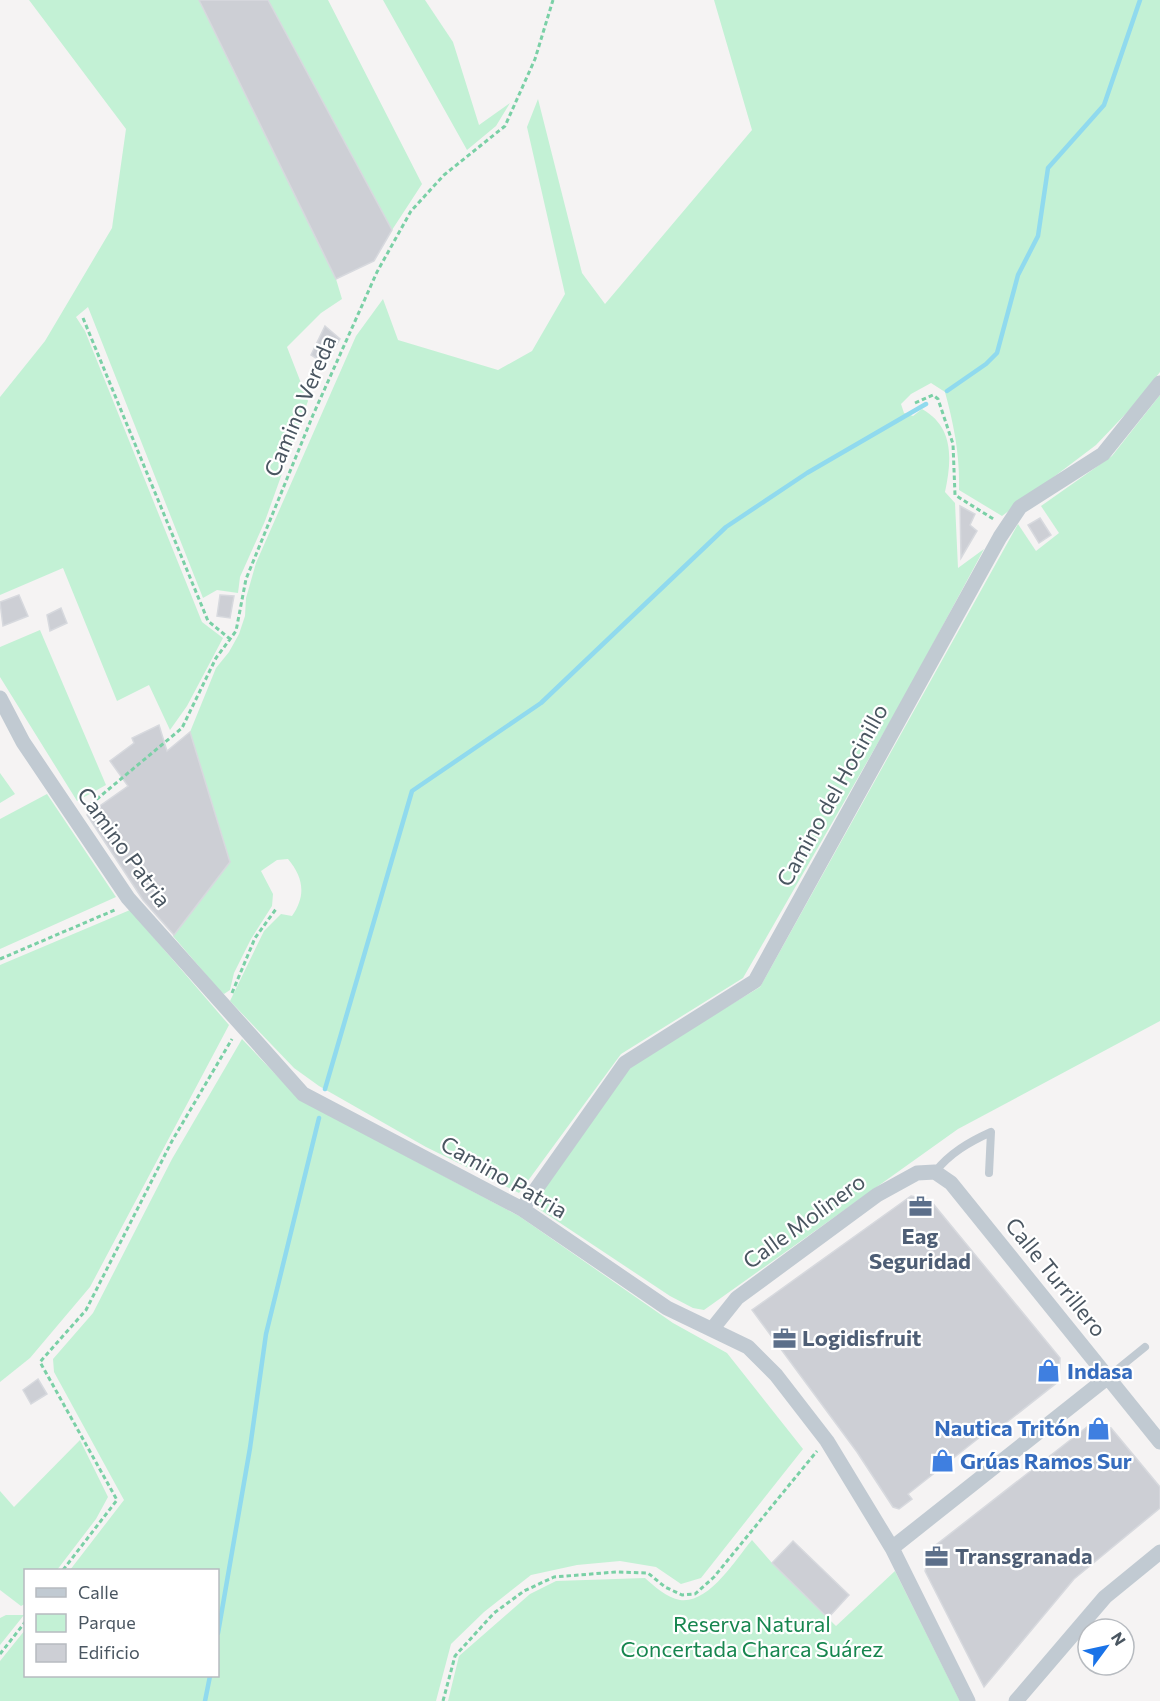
<svg xmlns="http://www.w3.org/2000/svg" width="1160" height="1701" viewBox="0 0 1160 1701" font-family="Commissioner,sans-serif">
<style>
.green{fill:#c3f1d5}
.lines{fill:none;stroke-linecap:round;stroke-linejoin:round}
.stream{stroke:#90daee;stroke-width:4.5}
.building{fill:#cdcfd5;stroke:#d7d9de;stroke-width:1.5}
.path{stroke:#7ad0a6;stroke-width:3;stroke-dasharray:4.5 3;stroke-linecap:butt}
.service{stroke:#c1cad2;stroke-width:8}
.minor{stroke:#c1cad2;stroke-width:15}
.labels{text-anchor:middle;stroke-width:4.5;stroke-linejoin:round;paint-order:stroke}
.street-label{font-size:22px;fill:#4a5661;stroke:#fff}
.service-label{font-size:22px;font-weight:bold;fill:#4e5e75;stroke:#fff;text-anchor:start}
.shop-label{font-size:22px;font-weight:bold;fill:#366cbe;stroke:#fff;text-anchor:start}
.park-label{font-size:22px;fill:#17864f;stroke:#fff}
</style>
<rect width="100%" height="100%" fill="#f5f3f3"/>
<!-- green -->
<path class="green" d="M29,0h170l137,279 6,20 -21,14 -34,34 21,54 -43,120 -25,56 -2,16 -21,-3 -14,8 -115,-291 -12,10 9,14 117,291 21,16 -36,68 -17,24 -21,-45 -32,16 -54,-133 -63,27v-198l45,-56 67,-113 14,-99z
M268,0h60l94,184 -30,46z
M383,0h42l28,42 26,83 31,-22 -14,23 -29,24z
M714,0h446v372l-24,31 -40,42 -94,71 -43,-26c1,-34 -5,-65 -14,-98l-14,-9 -20,11 -10,10 3,9 9,3 9,-7c32,18 30,50 23,83l10,11 3,65 26,-19 -78,145 -163,284 -122,76 -102,139 -93,-46 -107,-61 -25,-18 -64,-67 34,-70 17,-17 11,2c14,-20 12,-38 -4,-57l-11,1 -16,11 12,23 -1,12 -21,33 -17,34 -4,17 -6,4 -4,-3 -47,-55 57,-74 -40,-130 26,-64 13,-16 10,-18 6,-18 1,-18 10,-35 100,-227 27,-37 15,41 100,30 34,-19 33,-57 -38,-167 11,-28 44,174 23,31 147,-174z
M1160,395v626l-202,108 -254,181 -11,-2 -23,-12 -137,-91 96,-139 131,-79 258,-463 18,27 23,-18 -18,-27 71,-50z
M40,630l66,155 -29,16 -77,-124v-30z
M0,773l15,21 -15,9z
M47,794l69,103 -116,52v-130z
M130,910l99,115 -139,262 -60,71 -30,24v-417z
M242,1039l57,60 220,117 154,107 54,30 76,96 -102,129 -20,6 -25,-17 -36,-6 -43,4 -46,10 -47,37 -33,32 -15,57h-436v-40l25,-31 1,46h192v-106h-148l54,-70 -70,-128 -1,-13 40,-46 79,-154z
M80,1440l28,57 -12,22 -39,51h-31l-1,34 -4,2 -21,-16v-99l14,16z
M752,1540l20,23 64,63 59,-55 65,130h-512l11,-45 71,-62 26,-13 89,-3c9,8 22,20 35,22 29,4 55,-40 72,-60z
M6,1615h18l-24,30v-27z"/>
<g class="lines">
<!-- stream -->
<path class="stream" d="M947,391l39,-27 11,-11 21,-78 20,-39 10,-68 56,-63 36,-105
M325,1089l87,-298 129,-88 185,-176 81,-54 119,-69
M218,1633l32,-185 16,-114 53,-216
M205,1701l5,-25"/>
</g>
<!-- building -->
<path class="building" d="M199,0h69l124,230 -18,31 -38,18z
M325,326l15,13 -15,25 -14,-9z
M960,506l15,8 -5,11 7,6 -16,27z
M1040,518l11,17 -12,8 -11,-18z
M19,595l9,21 -25,10 -3,-24z
M220,595l14,1 -4,22 -13,-2z
M61,608l6,15 -17,8 -3,-16z
M159,725l8,26 23,-19 40,130 -56,73 -31,-35 -56,-85 41,-29 -18,-25 24,-18 -2,-5z
M911,1196l19,4 130,158 -1,23 -57,45 -3,-4 -91,72 4,5 -13,10 -6,-2 -36,-55 -105,-142z
M38,1379l9,15 -16,10 -8,-14z
M1092,1423l19,5 49,59v21l-86,71 -90,108 -59,-116 7,-23z
M793,1541l56,54 -21,23 -56,-55z"/>
<g class="lines">
<!-- path -->
<path class="path" d="M83,318l125,303 22,18
M915,403l18,-8 5,4 15,45 2,51 40,25
M85,809l97,-81 34,-70 20,-27 10,-52 67,-164 64,-143 34,-61 33,-36 61,-49 30,-67 18,-59
M0,959l117,-50
M232,993l23,-55 21,-29
M63,1570l54,-70 -77,-138 46,-52 86,-169 60,-102
M0,1654l26,-33
M443,1701l12,-45 39,-43 30,-22 30,-14 62,-5 32,1 17,14 17,8 13,-1 19,-17 103,-126"/>
<!-- service -->
<path class="service" d="M935,1172c15,-19 34,-30 56,-40l-2,41
M1108,1377l37,-30"/>
<!-- minor -->
<path class="minor" d="M0,698l23,44 105,156 175,196 219,115 145,99 81,39 28,28 51,66 65,107 76,153
M522,1209l103,-146 130,-82 245,-444 20,-30 83,-53 57,-71
M713,1328l24,-30 140,-103 40,-22 18,-1 16,11 209,259
M892,1548l216,-171
M1016,1701l89,-104 55,-45"/>
</g>
<!-- icons -->
<defs>
<symbol id="office-bare" viewBox="-9 -9 18 18"><path d="M-6-3h4V-5.5h4V-3h4V5H-6ZM-1-4.5V-3h2v-1.5ZM-6 0V1H6V0Z" fill="#5c6f8a" stroke="#fff" stroke-width="2.5" paint-order="stroke"/></symbol>
<symbol id="shop-bare" viewBox="-9 -9 18 18"><path d="M-5-2.5h2.3a2.7 3.5 0 0 1 5.4 0H5L5.5 6h-11ZM-1.5-2.5h3a1.5 2.3 0 0 0-3 0Z" fill="#3f7fe0" stroke="#fff" stroke-width="2.5" paint-order="stroke"/></symbol>
</defs>
<g fill-rule="evenodd">
<use href="#office-bare" x="904" y="1190" width="33" height="33"/>
<use href="#office-bare" x="768" y="1322" width="33" height="33"/>
<use href="#shop-bare" x="1032" y="1354" width="33" height="33"/>
<use href="#shop-bare" x="1082" y="1412" width="33" height="33"/>
<use href="#shop-bare" x="926" y="1444" width="33" height="33"/>
<use href="#office-bare" x="920" y="1540" width="33" height="33"/>
</g>
<g class="labels">
<!-- street labels -->
<g class="street-label">
<text transform="translate(300 406) rotate(-67)" y="8">Camino Vereda</text>
<text transform="translate(832 795) rotate(-61)" y="8">Camino del Hocinillo</text>
<text transform="translate(124 847) rotate(54)" y="8">Camino Patria</text>
<text transform="translate(504 1177) rotate(30)" y="8">Camino Patria</text>
<text transform="translate(804 1221) rotate(-36)" y="8">Calle Molinero</text>
<text transform="translate(1056 1277) rotate(51)" y="8">Calle Turrillero</text>
</g>
<!-- service labels -->
<g class="service-label">
<text x="920" y="1244" text-anchor="middle">Eag<tspan x="920" dy="25">Seguridad</tspan></text>
<text x="802" y="1346">Logidisfruit</text>
<text x="955" y="1564">Transgranada</text>
</g>
<!-- shop labels -->
<g class="shop-label">
<text x="1067" y="1379">Indasa</text>
<text x="1080" y="1436" text-anchor="end">Nautica Tritón</text>
<text x="960" y="1469">Grúas Ramos Sur</text>
</g>
<!-- park labels -->
<g class="park-label">
<text x="752" y="1632">Reserva Natural<tspan x="752" dy="25">Concertada Charca Suárez</tspan></text>
</g>
</g>
<!-- legend -->
<rect x="24" y="1569" width="195" height="108" fill="#ffffff" stroke="#b7bbc0" stroke-width="1.5"/>
<rect x="36" y="1588" width="30" height="9" fill="#c1cad2" stroke="#b7bbc0" stroke-width="1.5"/>
<text x="78" y="1599" font-size="18" fill="#4a5661">Calle</text>
<rect x="36" y="1614" width="30" height="18" fill="#c3f1d5" stroke="#b7bbc0" stroke-width="1.5"/>
<text x="78" y="1629" font-size="18" fill="#4a5661">Parque</text>
<rect x="36" y="1644" width="30" height="18" fill="#cdcfd5" stroke="#b7bbc0" stroke-width="1.5"/>
<text x="78" y="1659" font-size="18" fill="#4a5661">Edificio</text>
<!-- north arrow -->
<g transform="translate(1106 1647) rotate(57)"><circle r="28" fill="#ffffff" stroke="#b7bbc0" stroke-width="1.5"/>
<path d="M0-4.5L10 22L0 15L-10 22Z" fill="#1a73e8"/>
<text y="-9" font-size="16" font-weight="bold" text-anchor="middle" fill="#4a5661">N</text>
</g>
</svg>
